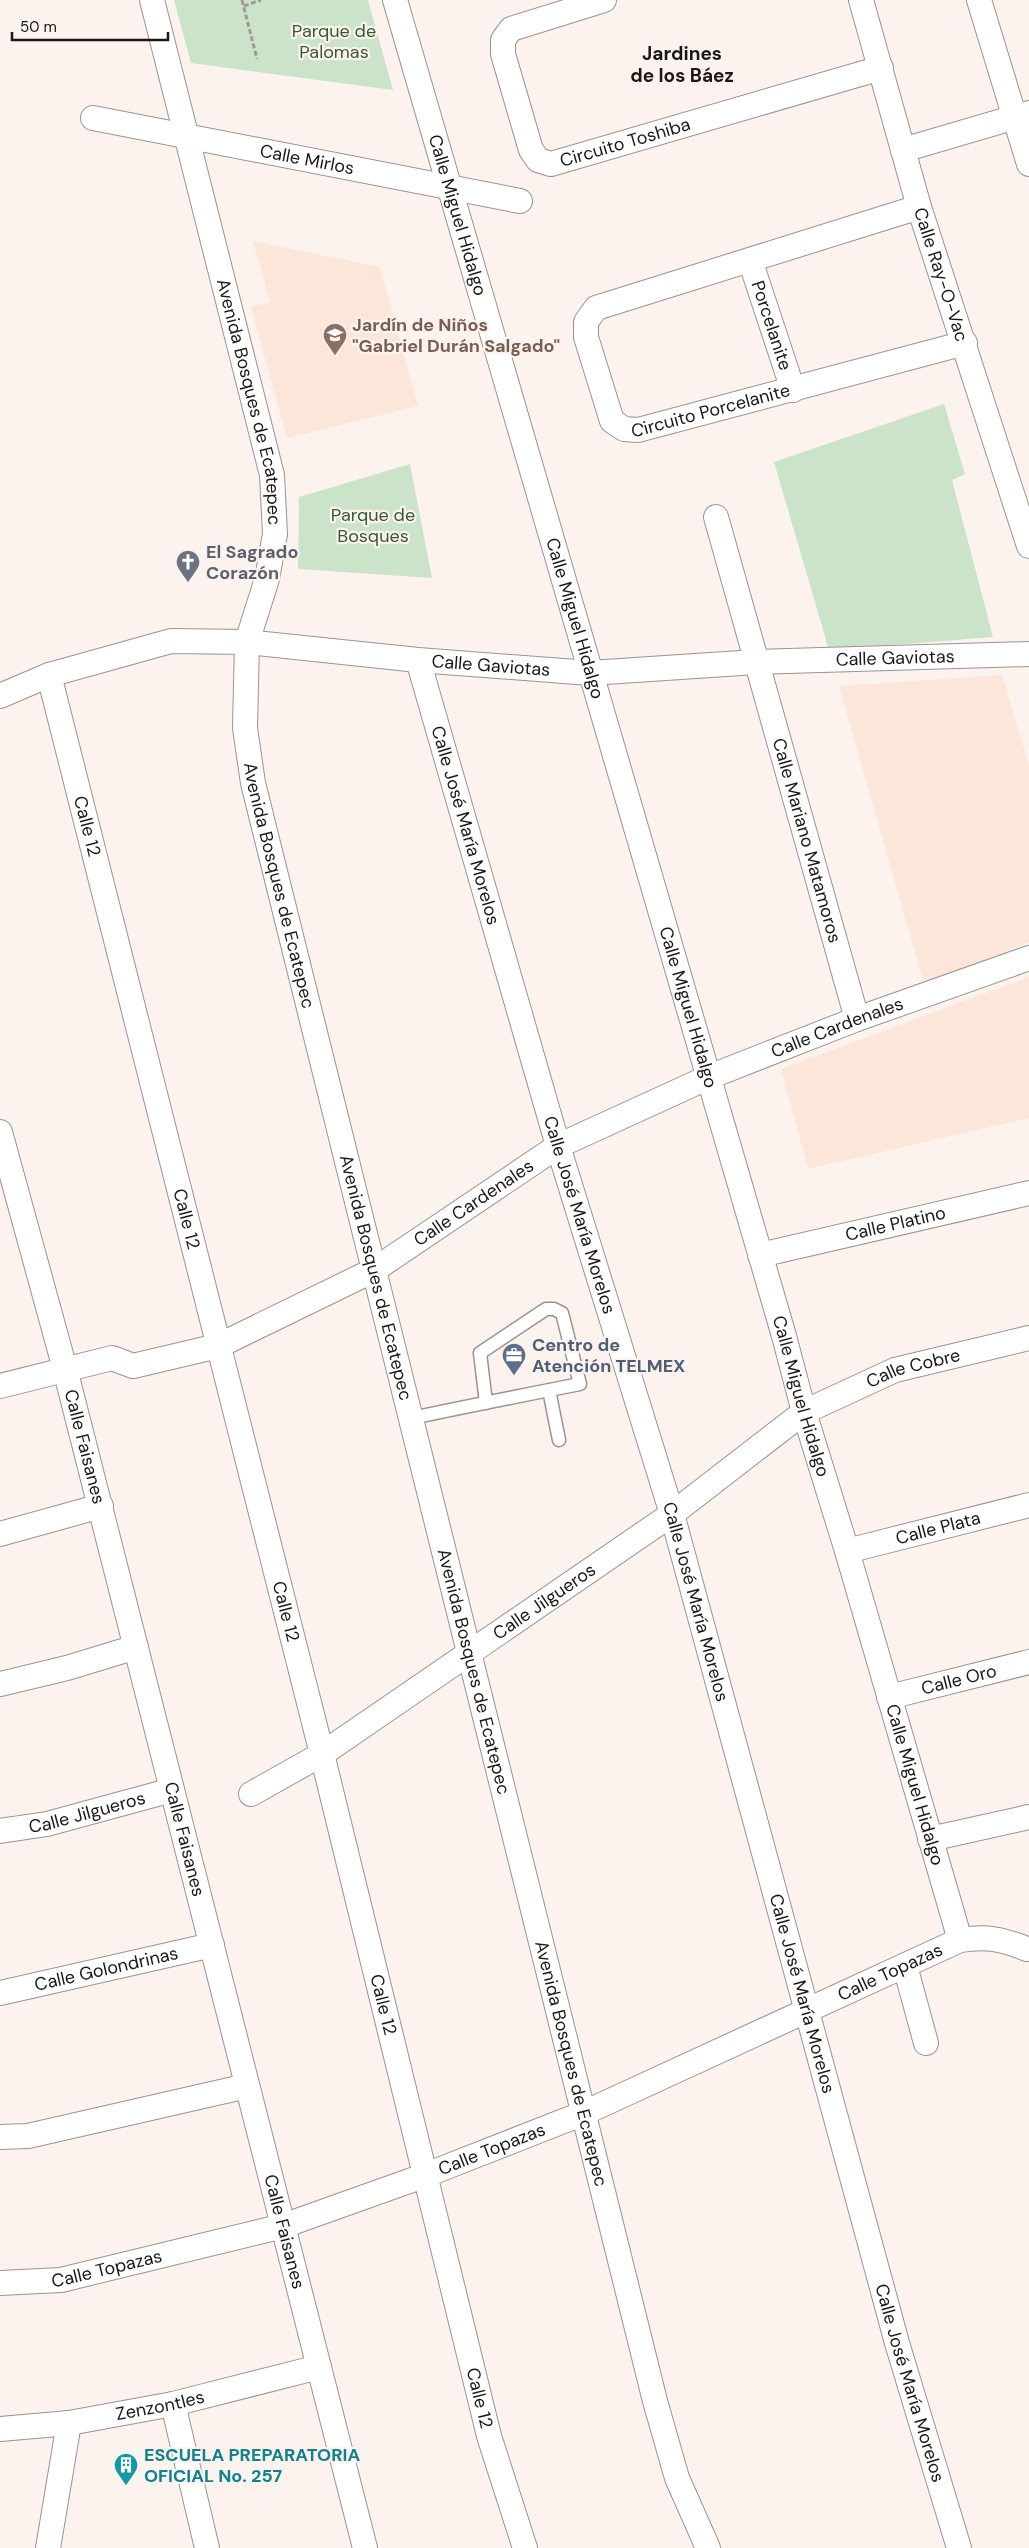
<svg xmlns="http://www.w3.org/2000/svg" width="1029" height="2548" viewBox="0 0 1029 2548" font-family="'DM Sans',sans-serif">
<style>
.education{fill:#fce6d9}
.green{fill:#cbe3c9}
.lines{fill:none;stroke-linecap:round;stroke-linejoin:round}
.lane-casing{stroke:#9b9390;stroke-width:15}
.street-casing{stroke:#9b9390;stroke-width:26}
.path{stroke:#9f9996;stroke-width:3;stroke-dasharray:5 2.5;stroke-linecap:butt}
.lane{stroke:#fff;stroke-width:12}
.street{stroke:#fff;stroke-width:24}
.labels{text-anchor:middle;stroke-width:4.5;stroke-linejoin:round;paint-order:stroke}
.park-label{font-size:18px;fill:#355a34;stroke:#fcf3ef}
.street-label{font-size:18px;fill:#1a1716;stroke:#fcf3ef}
.education-label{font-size:18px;font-weight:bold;fill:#785e54;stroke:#fcf3ef;text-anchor:start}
.worship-label{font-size:18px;font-weight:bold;fill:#5b616d;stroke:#fcf3ef;text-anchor:start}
.service-label{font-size:18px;font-weight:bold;fill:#4e5e75;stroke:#fcf3ef;text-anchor:start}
.culture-label{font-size:18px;font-weight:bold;fill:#0d838f;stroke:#fcf3ef;text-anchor:start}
.neighbourhood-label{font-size:19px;font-weight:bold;fill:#1a1716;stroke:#fcf3ef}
</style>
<rect width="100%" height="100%" fill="#fcf3ef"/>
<!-- education -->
<path class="education" d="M253,241l127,26 38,139 -131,32 -36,-131 19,-5z
M1002,675l27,91v176l-105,42 -85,-298z
M1029,977v141l-221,51 -27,-100z"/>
<!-- green -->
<path class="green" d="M174,0h194l25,90 -202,-27z
M944,404l21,70 -13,6 41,157 -164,13 -55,-188z
M410,464l22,114 -134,-9 1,-72z"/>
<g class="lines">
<defs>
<path id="lane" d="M549,1390l10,50
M412,1418c56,-12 112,-23 168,-34l-18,-71 -8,-4h-8l-66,44 6,50"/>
<g id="street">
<path id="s1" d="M152,0l120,475 3,59 -8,45 -20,63 -2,86 8,55 402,1618 22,77 31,70"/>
<path id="s2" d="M395,0l389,1336 20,76 43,139 113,389"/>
<path id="s3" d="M604,0l-93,29 -8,11v14l28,96 7,10 13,4 330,-96"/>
<path id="s4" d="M861,0l58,207 110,339"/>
<path d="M979,0l50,164"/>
<path id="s5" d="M93,118l427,83"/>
<path d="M903,150l126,-37"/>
<path id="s6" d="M919,207l-323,101 -10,14v15l26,84 12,8 14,1 327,-87"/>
<path id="s7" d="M750,260l43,130"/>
<path id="s8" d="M716,517l141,502"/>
<path id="s9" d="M418,660l140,486 114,368 225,829 62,205"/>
<path id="s10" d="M49,675l273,1079 167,682 36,112"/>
<path id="s11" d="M0,696l49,-21 122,-34 76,1 171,18 172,13 166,-11 273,-8"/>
<path id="s12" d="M0,1132l65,237 300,1179"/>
<path id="s13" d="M760,1255l269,-62"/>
<path id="s14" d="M0,1386l112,-28 21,8 85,-20 156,-76 184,-124 151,-69 148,-58 172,-61"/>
<path d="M0,1534l101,-28"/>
<path id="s15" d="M847,1551l182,-46"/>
<path d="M0,1684l67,-16 69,-21"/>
<path id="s16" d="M889,1697l140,-35"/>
<path id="s17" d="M251,1794l71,-40 350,-240 132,-102 91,-42 134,-32"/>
<path id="s18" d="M0,1831l47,-7 125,-34"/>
<path d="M930,1839l99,-22"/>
<path d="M905,1966l21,77"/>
<path id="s19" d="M0,1993l212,-48"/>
<path d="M0,2137l28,-1 219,-50"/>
<path id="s20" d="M0,2283l61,-3 222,-54 143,-51 158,-62 376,-173c28,-4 41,-1 67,9"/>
<path d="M173,2404l34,144"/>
<path id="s21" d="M0,2429l69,-6 104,-19 146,-37"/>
<path d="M48,2548l21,-125"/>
</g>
</defs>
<!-- lane casing -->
<use href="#lane" class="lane-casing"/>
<!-- street casing -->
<use href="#street" class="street-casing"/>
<!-- path -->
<path class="path" d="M242,0l15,59
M244,6l17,-6"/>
<!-- lane -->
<use href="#lane" class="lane"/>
<!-- street -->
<use href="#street" class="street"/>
</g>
<!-- icons -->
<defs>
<symbol id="school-pin" viewBox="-11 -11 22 30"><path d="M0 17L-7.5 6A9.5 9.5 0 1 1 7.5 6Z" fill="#8d6e63" stroke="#fcf3ef"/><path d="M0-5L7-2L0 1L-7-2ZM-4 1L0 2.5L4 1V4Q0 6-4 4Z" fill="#fff"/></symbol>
<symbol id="church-pin" viewBox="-11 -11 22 30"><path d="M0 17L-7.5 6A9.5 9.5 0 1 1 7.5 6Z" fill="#6b7280" stroke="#fcf3ef"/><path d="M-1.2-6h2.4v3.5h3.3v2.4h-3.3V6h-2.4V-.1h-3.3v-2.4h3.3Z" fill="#fff"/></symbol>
<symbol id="office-pin" viewBox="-11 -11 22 30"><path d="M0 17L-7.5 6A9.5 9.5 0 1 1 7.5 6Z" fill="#5c6f8a" stroke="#fcf3ef"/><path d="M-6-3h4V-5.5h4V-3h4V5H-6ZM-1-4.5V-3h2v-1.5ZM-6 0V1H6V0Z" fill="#fff"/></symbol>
<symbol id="building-pin" viewBox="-11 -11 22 30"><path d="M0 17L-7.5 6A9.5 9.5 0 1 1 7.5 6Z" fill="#0f9aa8" stroke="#fcf3ef"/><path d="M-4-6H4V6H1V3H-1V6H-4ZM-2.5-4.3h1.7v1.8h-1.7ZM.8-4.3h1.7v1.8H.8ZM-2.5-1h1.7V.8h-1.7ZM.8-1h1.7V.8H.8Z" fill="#fff"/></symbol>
</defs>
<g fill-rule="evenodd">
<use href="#school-pin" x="321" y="321" width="28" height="38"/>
<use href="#church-pin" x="174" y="548" width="28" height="38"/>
<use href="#office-pin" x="500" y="1341" width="28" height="38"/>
<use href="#building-pin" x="112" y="2451" width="28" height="38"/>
</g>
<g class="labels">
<!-- park labels -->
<g class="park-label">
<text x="334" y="37">Parque de<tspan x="334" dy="21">Palomas</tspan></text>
<text x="373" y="521">Parque de<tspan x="373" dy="21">Bosques</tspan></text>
</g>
<!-- street labels -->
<g class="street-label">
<text dy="6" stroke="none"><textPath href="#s3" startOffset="328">Circuito Toshiba</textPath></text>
<text dy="6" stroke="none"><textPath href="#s5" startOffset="218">Calle Mirlos</textPath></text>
<text dy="6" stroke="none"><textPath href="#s2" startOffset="224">Calle Miguel Hidalgo</textPath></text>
<text dy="6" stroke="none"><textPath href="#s4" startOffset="286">Calle Ray-O-Vac</textPath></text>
<text dy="6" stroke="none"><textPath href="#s7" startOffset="69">Porcelanite</textPath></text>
<text dy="6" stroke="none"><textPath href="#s1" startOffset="414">Avenida Bosques de Ecatepec</textPath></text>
<text dy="6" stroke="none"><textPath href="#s6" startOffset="562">Circuito Porcelanite</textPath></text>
<text dy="6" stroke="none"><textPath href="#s2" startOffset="644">Calle Miguel Hidalgo</textPath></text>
<text dy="6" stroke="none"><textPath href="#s11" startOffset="906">Calle Gaviotas</textPath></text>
<text dy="6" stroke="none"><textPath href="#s11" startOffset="501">Calle Gaviotas</textPath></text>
<text dy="6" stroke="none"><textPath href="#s9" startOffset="172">Calle José María Morelos</textPath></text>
<text dy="6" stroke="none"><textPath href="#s10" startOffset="156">Calle 12</textPath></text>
<text dy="6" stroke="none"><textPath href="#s8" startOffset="336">Calle Mariano Matamoros</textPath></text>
<text dy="6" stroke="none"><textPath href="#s1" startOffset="908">Avenida Bosques de Ecatepec</textPath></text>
<text dy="6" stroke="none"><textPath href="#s2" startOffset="1049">Calle Miguel Hidalgo</textPath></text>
<text dy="6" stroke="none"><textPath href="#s14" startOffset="924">Calle Cardenales</textPath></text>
<text dy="6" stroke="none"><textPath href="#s14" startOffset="519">Calle Cardenales</textPath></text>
<text dy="6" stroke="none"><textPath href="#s9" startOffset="578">Calle José María Morelos</textPath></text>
<text dy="6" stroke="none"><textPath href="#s10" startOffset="561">Calle 12</textPath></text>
<text dy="6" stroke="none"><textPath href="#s13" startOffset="139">Calle Platino</textPath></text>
<text dy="6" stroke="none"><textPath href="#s1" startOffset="1312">Avenida Bosques de Ecatepec</textPath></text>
<text dy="6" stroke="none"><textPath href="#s17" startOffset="791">Calle Cobre</textPath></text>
<text dy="6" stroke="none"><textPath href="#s2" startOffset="1454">Calle Miguel Hidalgo</textPath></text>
<text dy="6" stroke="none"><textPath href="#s12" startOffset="326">Calle Faisanes</textPath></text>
<text dy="6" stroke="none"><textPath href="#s15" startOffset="94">Calle Plata</textPath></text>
<text dy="6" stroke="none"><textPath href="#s17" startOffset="351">Calle Jilgueros</textPath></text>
<text dy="6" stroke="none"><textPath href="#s9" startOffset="982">Calle José María Morelos</textPath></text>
<text dy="6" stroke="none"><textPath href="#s10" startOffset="966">Calle 12</textPath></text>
<text dy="6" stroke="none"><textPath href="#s1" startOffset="1718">Avenida Bosques de Ecatepec</textPath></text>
<text dy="6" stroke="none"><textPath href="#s16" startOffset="72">Calle Oro</textPath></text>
<text dy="6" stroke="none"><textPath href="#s2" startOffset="1859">Calle Miguel Hidalgo</textPath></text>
<text dy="6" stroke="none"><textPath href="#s18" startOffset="89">Calle Jilgueros</textPath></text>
<text dy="6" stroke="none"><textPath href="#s12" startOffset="731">Calle Faisanes</textPath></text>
<text dy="6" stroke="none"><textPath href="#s19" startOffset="109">Calle Golondrinas</textPath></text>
<text dy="6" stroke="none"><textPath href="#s20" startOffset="948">Calle Topazas</textPath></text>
<text dy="6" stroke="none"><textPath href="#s9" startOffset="1388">Calle José María Morelos</textPath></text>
<text dy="6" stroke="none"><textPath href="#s10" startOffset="1371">Calle 12</textPath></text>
<text dy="6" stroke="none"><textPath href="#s1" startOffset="2122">Avenida Bosques de Ecatepec</textPath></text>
<text dy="6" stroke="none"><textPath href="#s20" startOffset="512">Calle Topazas</textPath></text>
<text dy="6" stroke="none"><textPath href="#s12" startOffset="1136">Calle Faisanes</textPath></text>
<text dy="6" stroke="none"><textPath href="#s20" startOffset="108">Calle Topazas</textPath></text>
<text dy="6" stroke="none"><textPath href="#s9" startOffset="1792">Calle José María Morelos</textPath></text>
<text dy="6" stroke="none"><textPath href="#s10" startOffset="1776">Calle 12</textPath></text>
<text dy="6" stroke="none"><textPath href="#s21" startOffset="162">Zenzontles</textPath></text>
</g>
<!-- education labels -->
<g class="education-label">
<text x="352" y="331">Jardín de Niños<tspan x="352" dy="21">"Gabriel Durán Salgado"</tspan></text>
</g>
<!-- worship labels -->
<g class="worship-label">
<text x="206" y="558">El Sagrado<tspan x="206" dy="21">Corazón</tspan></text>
</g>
<!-- service labels -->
<g class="service-label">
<text x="532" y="1351">Centro de<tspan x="532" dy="21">Atención TELMEX</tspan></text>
</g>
<!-- culture labels -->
<g class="culture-label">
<text x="144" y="2461">ESCUELA PREPARATORIA<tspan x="144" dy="21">OFICIAL No. 257</tspan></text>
</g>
<!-- neighbourhood labels -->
<g class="neighbourhood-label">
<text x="682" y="60">Jardines<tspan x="682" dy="22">de los Báez</tspan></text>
</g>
</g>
<!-- scale -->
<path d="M12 32v8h156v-8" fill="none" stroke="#1a1716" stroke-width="2.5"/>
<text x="20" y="32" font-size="15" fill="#1a1716" stroke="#fcf3ef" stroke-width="4" paint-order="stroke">50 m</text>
</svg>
